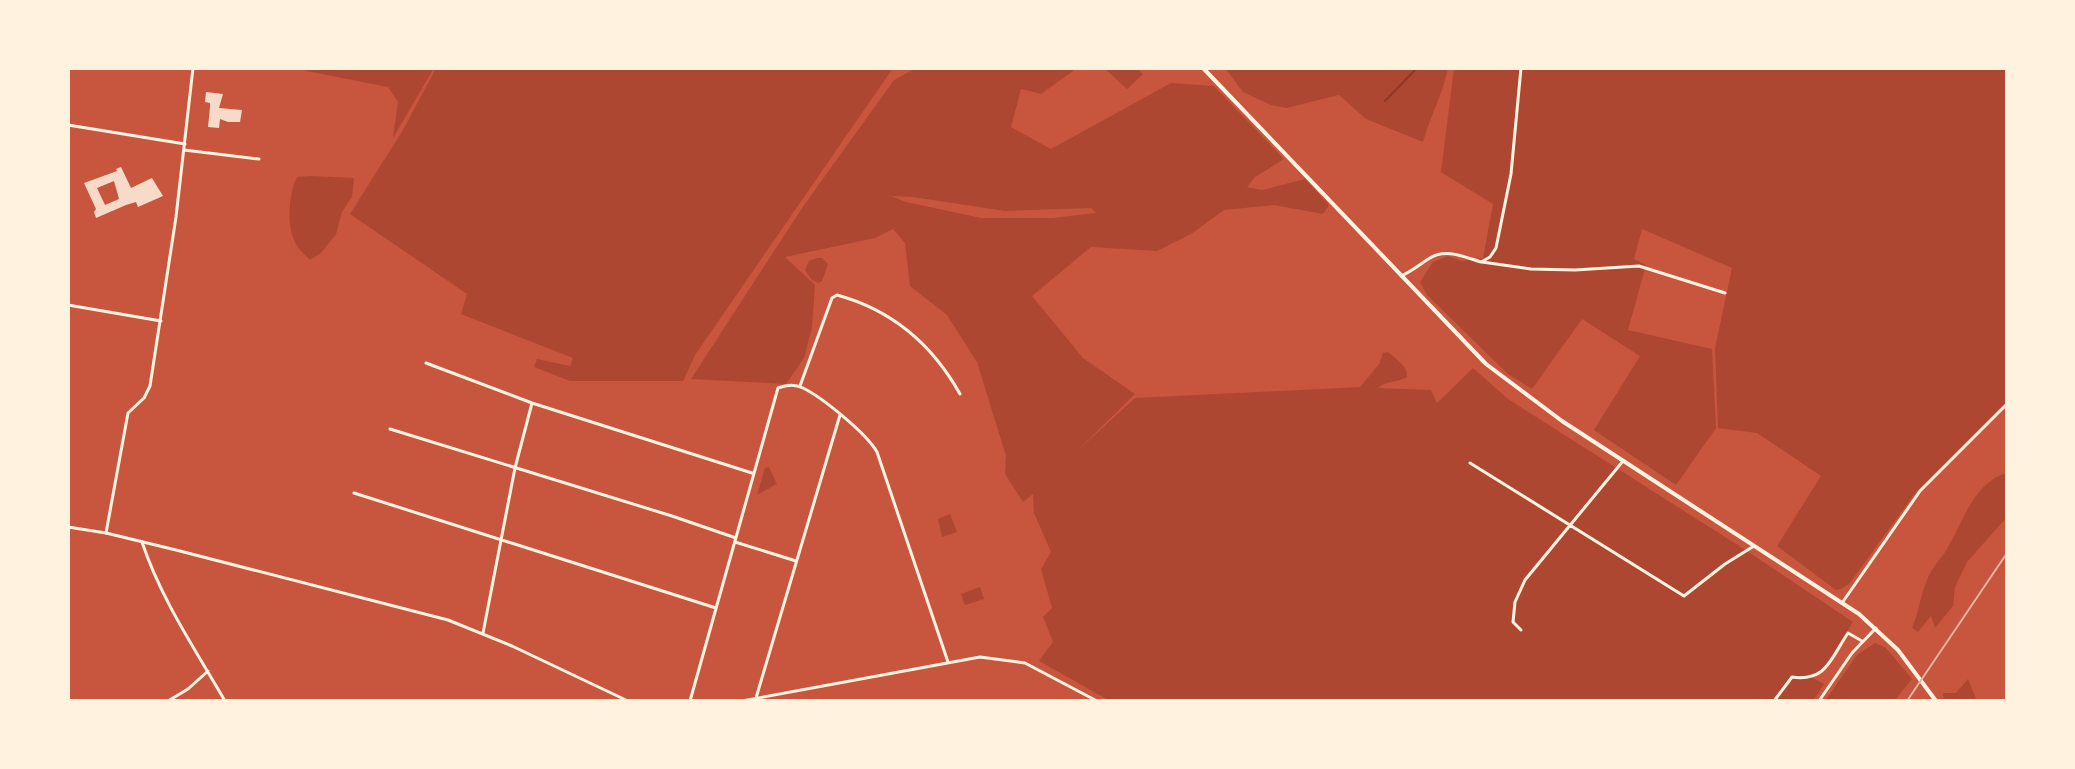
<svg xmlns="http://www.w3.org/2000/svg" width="2075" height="769" viewBox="0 0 2075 769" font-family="'Source Sans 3',sans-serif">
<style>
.green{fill:#ae4732;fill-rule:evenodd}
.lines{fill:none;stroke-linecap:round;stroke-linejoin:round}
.stream{stroke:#8f3625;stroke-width:2}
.building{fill:#f7dbc8;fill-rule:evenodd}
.minor{stroke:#fff3e0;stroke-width:3}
.tertiary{stroke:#fff3e0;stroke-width:3}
.secondary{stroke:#fff3e0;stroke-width:4}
.rail{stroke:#e9b49f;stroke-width:2}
</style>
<rect width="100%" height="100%" fill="#c8553d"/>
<!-- green -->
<path class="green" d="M304,68h130l-41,70 5,-36 -10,-15 -81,-16z
M436,68h457l-198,287 -12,26h-113l-36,-14 3,-8 33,7 3,-8 -112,-44 6,-20 -117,-80 53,-84z
M916,68h161l-36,26 -20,-5 -10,38 40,22 120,-66 43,3 70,73 -29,18 -8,10 15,3 43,-11 24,26 -6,9 -49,-9 -50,5 -33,24 -34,17 -66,-4 -59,49 51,62 52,36 -59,58 59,-54 225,-11 19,-23 4,-11 5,-1c8,7 20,14 19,25 -10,6 -20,3 -29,11l53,2 6,13 36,-35 35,31 239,152 106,71 -30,47 -12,8 13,7 -11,17h-703l-71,-40 14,-19 -10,-25 9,-9 -11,-39 10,-17 -17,-39 -1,-19 -10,8 -18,-28 1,-18 -29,-94 -30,-47 -37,-29 -5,-43 -12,-14 -18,9 -90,19 30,28 -3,43 -8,30 -18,26 -95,-5 111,-171 92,-128zM891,196l22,1 92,14 86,-3 5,5 -43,5h-72l-75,-16z
M1104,68h33l6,6 -16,15z
M1225,68h223c-5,26 -18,48 -25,74l-57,-23 -27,-24 -52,13 -16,-3 -28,-13z
M1454,68h553v333l-91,91 -67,92 -8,5 -5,1 -59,-44 44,-70 -64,-43 -39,-5 -3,-80 17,-80 -90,-39 -8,30 12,6 -18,65 84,19 4,79 -40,57 -82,-55 46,-74 -58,-37 -50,70 -24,-15 -81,-79 -7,-13 13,-20 15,-6 14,5 21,-3 10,-54 -52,-32z
M311,176l43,2 -2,19 -10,15 -6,22 -15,19 -11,7c-4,-4 -10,-9 -13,-14 -11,-17 -9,-51 0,-69z
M817,258h5l6,6 -6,17 -4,2 -7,-4 -6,-9 4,-9z
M769,467l8,17 -20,11 8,-27z
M2007,473v44l-40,45 -12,25 -2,19 -18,22 -4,-12 -13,16 -6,-4c7,-16 8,-32 15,-48 4,-12 14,-21 20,-31 16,-27 27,-67 60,-76z
M950,514l7,18 -15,5 -4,-18z
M980,587l4,12 -19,6 -4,-11z
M1875,643l11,5 26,31 -18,22h-69l32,-46z
M1968,679l9,22h-33l-1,-8h13z"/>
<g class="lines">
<!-- stream -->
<path class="stream" d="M1385,101l32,-33"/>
</g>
<!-- building -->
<path class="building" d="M206,92l17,2 -4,14 23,2 -2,12h-12l-8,-3 -1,9 -11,-1 2,-20v-4l-5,-1z
M121,167l10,21 21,-10 11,18 -25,11 -2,-5 -10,3 -30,13 -2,-6 2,-3 -12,-26 33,-12 -1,-2zM114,181l5,18 -14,6 -8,-17z"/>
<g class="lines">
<!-- minor -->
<path class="minor" d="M68,125l117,19
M184,150l75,9
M1482,262l49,7 44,1 64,-4 86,27
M1401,276c11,-5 19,-12 29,-18 16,-10 34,-1 51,4l9,-5 6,-9 15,-74 10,-106
M68,305l93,16
M426,363l106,40 220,70
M800,386l32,-88 5,-3c55,15 95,49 123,99
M390,429l282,87 64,22
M1470,463l214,133 41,-32 29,-18
M354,493l362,115
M106,533l22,-120 16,-15 6,-12 26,-169 17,-149
M142,542c19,57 53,107 83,159
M735,542l61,19
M1842,603l78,-112 87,-87
M1521,630l-8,-8 2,-20 10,-22 98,-119
M483,633l32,-165 17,-65
M756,698l84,-283
M168,701l20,-12 20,-18
M690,701l88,-313c8,-3 17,-4 25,0 20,10 63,45 74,64l71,210
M1774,701l18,-24c35,5 39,-19 56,-44l14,8"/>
<!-- tertiary -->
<path class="tertiary" d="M68,527l38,6 70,17 272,70 64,26 116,55
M742,701l238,-44 45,6 72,38
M1819,701l33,-48 24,-25"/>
<!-- secondary -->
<path class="secondary" d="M1203,68l283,296 76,57 297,193 39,36 38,51"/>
<!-- rail -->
<path class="rail" d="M1907,701l100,-148"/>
</g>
<!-- border -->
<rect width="2075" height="769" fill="none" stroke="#fff3e0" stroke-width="140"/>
</svg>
